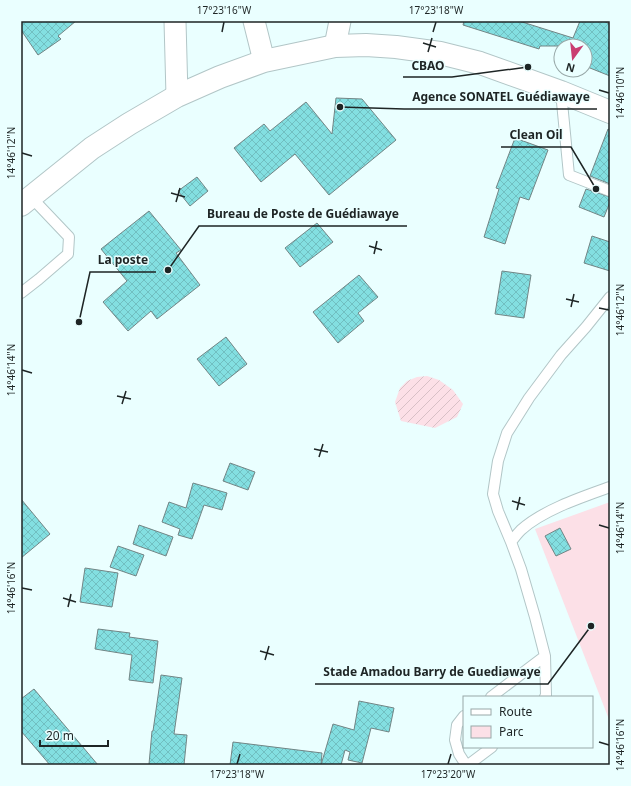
<svg xmlns="http://www.w3.org/2000/svg" width="631" height="786" viewBox="0 0 631 786" font-family="'Noto Sans',sans-serif">
<style>
.green{fill:#fce0e7}
.garden{fill:url(#garden-furrows)}
.building{fill:url(#building-cross-hatch);stroke:#728585}
.lines{fill:none;stroke-linecap:round;stroke-linejoin:round}
.lane-casing{stroke:#b2c6c7;stroke-width:12}
.street-casing{stroke:#b2c6c7;stroke-width:23}
.secondary-casing{stroke:#b2c6c7;stroke-width:24}
.lane{stroke:#fff;stroke-width:10}
.street{stroke:#fff;stroke-width:21}
.secondary{stroke:#fff;stroke-width:22}
.ticks{fill:none;stroke:#1e2525;stroke-width:1.5}
.leader{fill:none;stroke:#1e2525;stroke-width:1.5}
.callout-dot{fill:#1e2525;stroke:#eaffff;stroke-width:1.5}
.callout-label{font-size:12px;text-anchor:middle;font-weight:bold;fill:#1e2525;stroke:#eaffff;stroke-width:3;stroke-linejoin:round;paint-order:stroke}
.neatline{fill:none;stroke:#1e2525;stroke-width:1.5}
.ticks-label{font-size:10px;text-anchor:middle;fill:#1e2525}
</style>
<defs>
<pattern id="garden-furrows" width="10" height="10" patternUnits="userSpaceOnUse"><rect width="10" height="10" fill="#fce0e7"/><path d="M-1 1l2-2M0 10L10 0M9 11l2-2" fill="none" stroke="#d8c0c6"/></pattern>
<pattern id="building-cross-hatch" width="8" height="8" patternUnits="userSpaceOnUse"><rect width="8" height="8" fill="#83dfe1"/><path d="M0 0l8 8M0 8l8-8" fill="none" stroke="#71bfc1"/></pattern>
</defs>
<rect width="100%" height="100%" fill="#eaffff"/>
<!-- green -->
<path class="green" d="M610,502v220l-75,-193z"/>
<!-- garden -->
<path class="garden" d="M427,376l12,4 14,10 10,14 -6,13 -22,11 -34,-7 -6,-19 5,-14 7,-7 10,-4z"/>
<!-- building -->
<path class="building" d="M21,21h55l-18,15 3,3 -23,16 -17,-25z
M464,21h55l54,17 7,-17h23l7,3v52l-25,-10v-20h-45l-1,3 -76,-24z
M336,98l26,1 34,41 -67,55 -34,-41 -34,28 -27,-34 30,-24 6,7 36,-29 26,32z
M608,129l2,1v54l-20,-8z
M515,138l33,12 -19,50 -9,-3 -15,47 -21,-7 15,-48 -3,-1z
M197,177l11,14 -18,15 -12,-15z
M586,189l24,8v5l-6,15 -25,-10z
M149,211l32,39 -5,3 24,32 -43,34 -6,-8 -23,20 -25,-29 24,-21 -26,-32z
M317,223l16,19 -33,25 -15,-19z
M592,236l18,6v29l-26,-8z
M502,271l29,4 -7,43 -29,-4z
M359,275l19,22 -20,16 6,8 -26,22 -25,-31z
M226,337l21,27 -28,22 -22,-27z
M230,463l25,9 -7,18 -25,-9z
M193,483l34,10 -5,17 -18,-5 -12,34 -14,-4 2,-6 -18,-7 7,-20 17,6z
M21,499l29,35 -29,24z
M139,525l34,12 -7,19 -33,-12z
M560,528l11,21 -15,7 -11,-20z
M118,546l26,9 -8,21 -26,-9z
M85,568l33,5 -6,34 -32,-5z
M98,629l32,4 -1,4 29,4 -5,42 -24,-3 3,-25 -37,-6z
M161,675l21,3 -8,56 13,1 -3,30h-26l-9,-1 3,-33h1z
M34,689l64,76h-48l-29,-34v-32z
M359,701l35,7 -5,24 -18,-4 -9,35 -14,-3 2,-8 -5,-2 -4,15h-20l12,-41 21,6z
M233,742l89,11 -1,12h-91z"/>
<g class="lines">
<defs>
<path id="lane" d="M561,92l8,83 41,16
M21,293l18,-14 29,-25 1,-17 -38,-40
M511,542c3,-4 6,-8 10,-12 22,-20 61,-33 89,-43
M545,656l1,39 -1,2
M491,697l54,-41 -10,-39 -14,-48 -10,-27 -13,-31 -5,-17 5,-33 9,-28 22,-35 32,-43 25,-28 24,-30
M464,716l-7,9 -2,15 4,14 7,11
M468,765l24,-18"/>
<path id="street" d="M175,21l2,75
M254,21l10,40
M335,46l5,-25"/>
<path id="secondary" d="M21,205l71,-57 37,-24 48,-28 43,-19 44,-16 71,-15 31,-1 30,2 44,6 40,10 81,29 49,20"/>
</defs>
<!-- lane casing -->
<use href="#lane" class="lane-casing"/>
<!-- street casing -->
<use href="#street" class="street-casing"/>
<!-- secondary casing -->
<use href="#secondary" class="secondary-casing"/>
<!-- lane -->
<use href="#lane" class="lane"/>
<!-- street -->
<use href="#street" class="street"/>
<!-- secondary -->
<use href="#secondary" class="secondary"/>
</g>
<!-- ticks -->
<path class="ticks" d="M222,32l2,-10M433,32l3,-10M423,43l13,4M428,52l4,-14M599,90l10,3M22,153l10,3M171,193l14,4M176,202l4,-14M369,246l13,4M374,254l3,-13M566,299l13,3M571,307l3,-13M599,308l10,2M22,370l10,3M117,396l14,3M122,404l4,-13M314,449l14,3M319,457l4,-13M512,501l13,4M517,510l3,-13M599,525l10,3M22,588l10,2M63,598l13,4M68,607l3,-13M260,651l14,4M265,660l4,-14M599,742l10,3M237,764l3,-10M448,764l3,-10"/>
<!-- callouts -->
<path class="leader" d="M528 67L452 77H403M340 107L404 109H597M596 189L571 147H501M168 270L199 226H407M79 322L90 272H156M591 626L548 684H315"/>
<g class="callout-dot">
<circle cx="528" cy="67" r="4"/>
<circle cx="340" cy="107" r="4"/>
<circle cx="596" cy="189" r="4"/>
<circle cx="168" cy="270" r="4"/>
<circle cx="79" cy="322" r="4"/>
<circle cx="591" cy="626" r="4"/>
</g>
<g class="callout-label">
<text x="428" y="70">CBAO</text>
<text x="501" y="101">Agence SONATEL Guédiawaye</text>
<text x="536" y="139">Clean Oil</text>
<text x="303" y="218">Bureau de Poste de Guédiawaye</text>
<text x="123" y="264">La poste</text>
<text x="432" y="676">Stade Amadou Barry de Guediawaye</text>
</g>
<!-- border -->
<rect width="631" height="786" fill="none" stroke="#eaffff" stroke-width="44"/>
<!-- legend -->
<rect x="463" y="696" width="130" height="52" fill="#eaffff" stroke="#98a8a8"/>
<rect x="471" y="709" width="20" height="6" fill="#ffffff" stroke="#98a8a8"/>
<text x="499" y="716" font-size="12" fill="#1e2525">Route</text>
<rect x="471" y="726" width="20" height="12" fill="#fce0e7" stroke="#98a8a8"/>
<text x="499" y="736" font-size="12" fill="#1e2525">Parc</text>
<!-- north arrow -->
<g transform="translate(573 58) rotate(195)"><circle r="19" fill="#eaffff" stroke="#98a8a8"/>
<path d="M0-3L7 15L0 10L-7 15Z" fill="#c93e71"/>
<text y="-6" font-size="11" font-weight="bold" text-anchor="middle" fill="#1e2525">N</text>
</g>
<!-- scale -->
<path d="M40 740v6h68v-6" fill="none" stroke="#1e2525" stroke-width="2"/>
<text x="46" y="740" font-size="12" fill="#1e2525" stroke="#eaffff" stroke-width="3" paint-order="stroke">20 m</text>
<rect x="22" y="22" width="587" height="742" class="neatline"/>
<g class="ticks-label">
<text x="224" y="14">17°23'16"W</text>
<text x="436" y="14">17°23'18"W</text>
<text transform="translate(620 93) rotate(-90)" y="4">14°46'10"N</text>
<text transform="translate(11 153) rotate(-90)" y="4">14°46'12"N</text>
<text transform="translate(620 310) rotate(-90)" y="4">14°46'12"N</text>
<text transform="translate(11 370) rotate(-90)" y="4">14°46'14"N</text>
<text transform="translate(620 528) rotate(-90)" y="4">14°46'14"N</text>
<text transform="translate(11 588) rotate(-90)" y="4">14°46'16"N</text>
<text transform="translate(620 745) rotate(-90)" y="4">14°46'16"N</text>
<text x="237" y="778">17°23'18"W</text>
<text x="448" y="778">17°23'20"W</text>
</g>
</svg>
